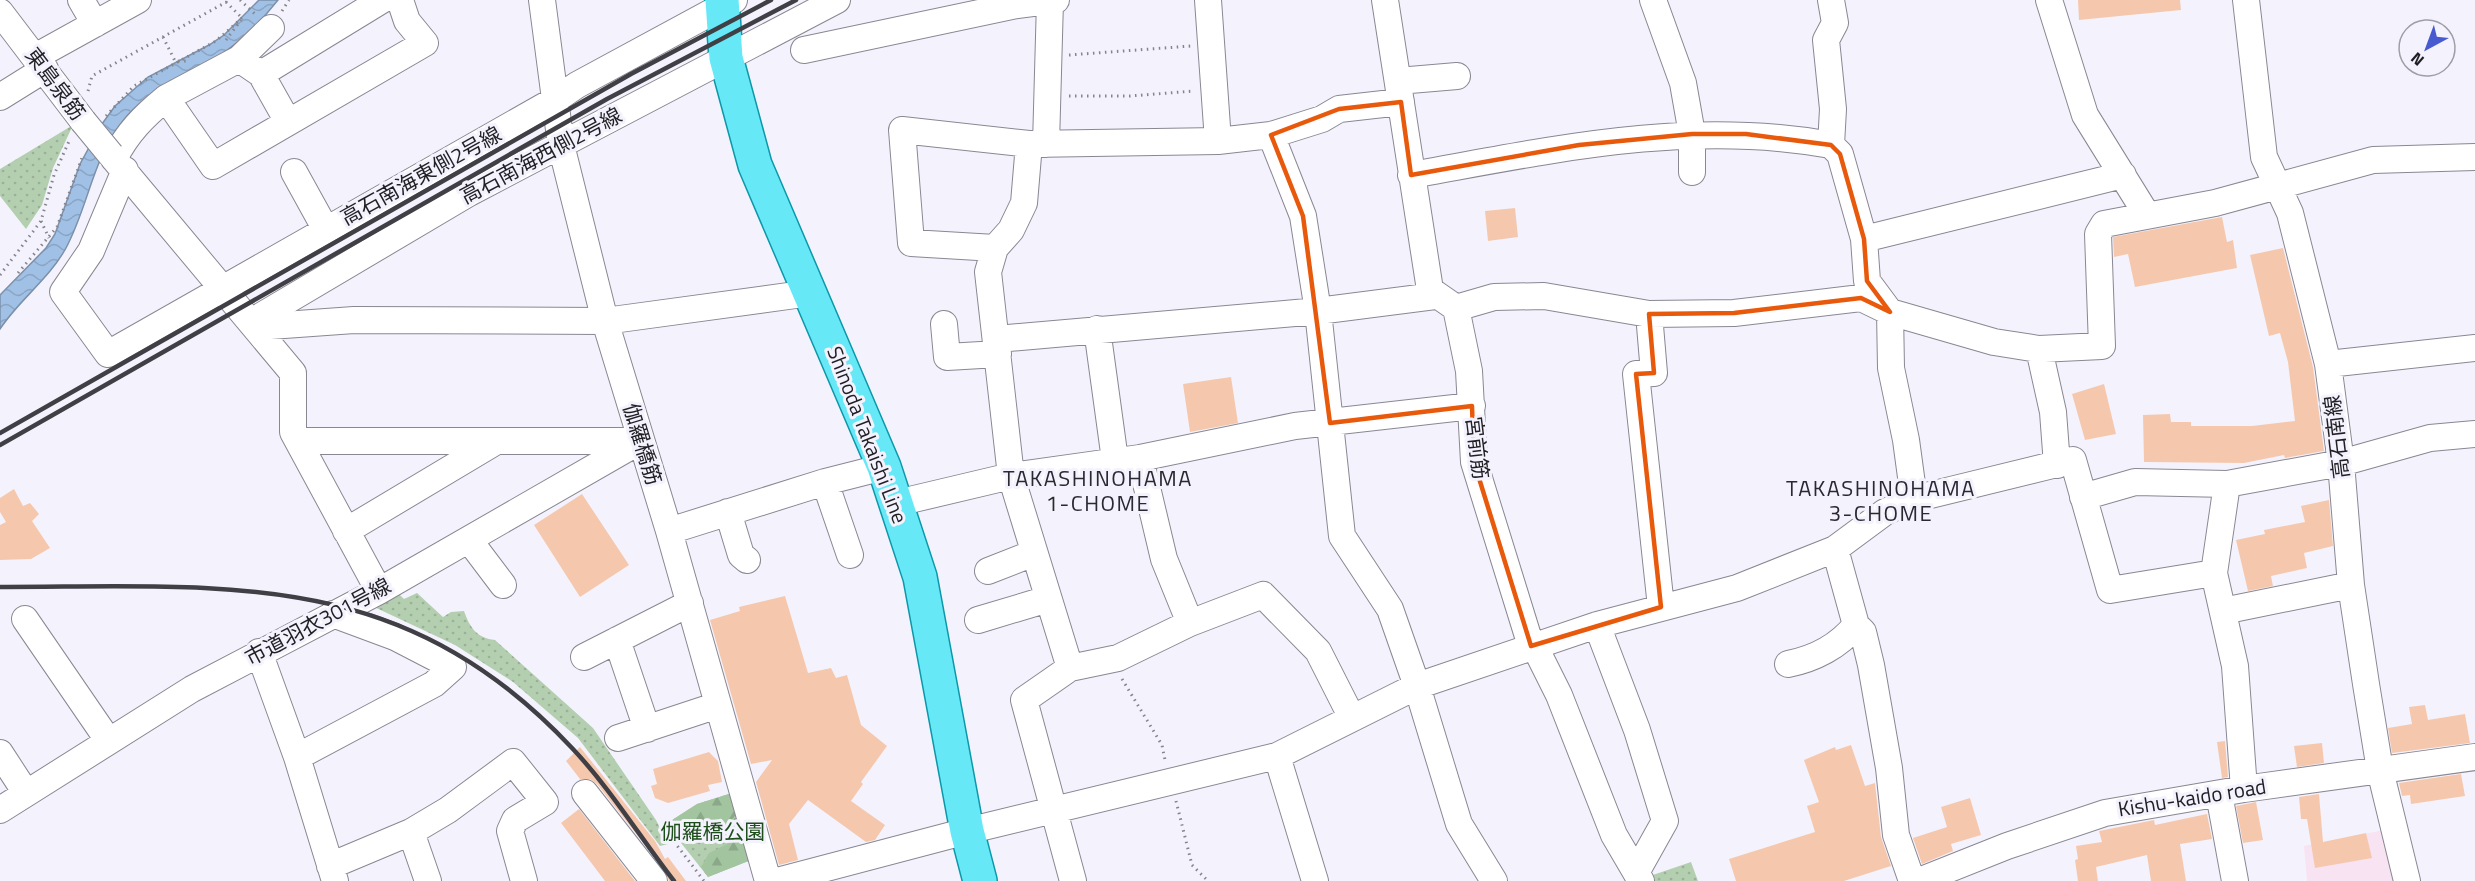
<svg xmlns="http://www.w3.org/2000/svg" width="2475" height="881" viewBox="0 0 2475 881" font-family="'Titillium Web','Noto Sans JP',sans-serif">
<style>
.commercial{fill:#f8e3f2}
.grass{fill:url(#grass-dots)}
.forest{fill:url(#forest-firs)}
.water{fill:url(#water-waves);stroke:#7a90ab;stroke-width:1.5}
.building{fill:#f5c8ad}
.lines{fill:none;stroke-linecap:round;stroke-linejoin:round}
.minor-casing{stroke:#898792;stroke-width:28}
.major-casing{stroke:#0c98a9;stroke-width:36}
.path{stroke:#85848b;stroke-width:3;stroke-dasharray:1.5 4.5;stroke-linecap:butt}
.minor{stroke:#fff;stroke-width:26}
.major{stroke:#67e8f7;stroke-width:33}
.rail{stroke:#403f45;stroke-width:4.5}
.minor-bridge-casing{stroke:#898792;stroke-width:28;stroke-linecap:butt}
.minor-bridge{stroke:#fff;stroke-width:26}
.marked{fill:none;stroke:#e8590c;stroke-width:4.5;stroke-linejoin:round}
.labels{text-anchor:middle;stroke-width:6;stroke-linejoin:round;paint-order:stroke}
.street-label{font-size:21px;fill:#201f24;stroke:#f4f3fd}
.park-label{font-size:21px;fill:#1e4d1c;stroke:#f4f3fd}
.neighbourhood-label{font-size:22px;letter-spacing:1.5px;fill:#2a2831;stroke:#f4f3fd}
</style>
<defs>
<pattern id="grass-dots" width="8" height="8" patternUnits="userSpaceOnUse" patternTransform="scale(1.5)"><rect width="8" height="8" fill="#b3cfb0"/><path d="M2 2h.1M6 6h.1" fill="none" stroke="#9ab197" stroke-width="1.8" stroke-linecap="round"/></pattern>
<pattern id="forest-firs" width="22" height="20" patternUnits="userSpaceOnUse" patternTransform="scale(1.5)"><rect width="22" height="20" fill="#a2c49f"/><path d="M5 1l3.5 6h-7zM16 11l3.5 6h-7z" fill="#8ba889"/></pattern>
<pattern id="water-waves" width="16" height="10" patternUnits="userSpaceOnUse" patternTransform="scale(1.5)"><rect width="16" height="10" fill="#a0c0e5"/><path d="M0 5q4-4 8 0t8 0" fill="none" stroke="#8aa5c4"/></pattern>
</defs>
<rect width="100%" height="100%" fill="#f4f3fd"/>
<!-- commercial -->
<path class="commercial" d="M2384,830l11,51h-88l-3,-35z"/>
<!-- grass -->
<path class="grass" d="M73,125l-20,43 -11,37 -16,24 -26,-33v-27z
M396,591l8,8 13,-6 26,24 8,-5 13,-1c6,17 13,27 31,29l98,88 63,92 12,24 -8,2 -82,-108 -65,-56 -58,-37 -83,-39z
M732,793l19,67 -43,17 -42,-53 31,-20z
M1691,862l7,19h-50l-1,-4z"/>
<!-- forest -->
<path class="forest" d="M732,793l7,18 -13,16 -26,12 -6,-3 -13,4 -15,-16 31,-20z
M733,841l14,2 4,17 -43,17 -7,-10 8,-14z"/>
<!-- water -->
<path class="water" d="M259,0h19c-19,24 -40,45 -67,61 -30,17 -61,28 -84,55 -35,40 -37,87 -61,132 -17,31 -47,52 -66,81v-34l46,-47 9,-14 25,-70 22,-40 13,-18 33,-29 61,-32 15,-10z"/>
<!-- building -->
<path class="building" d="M2078,0h102l1,10 -102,10z
M1515,208l3,29 -30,4 -3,-30z
M2222,217l5,25 6,-2 4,28 -102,19 -7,-33 -14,3 -1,-20z
M2283,248l30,119 11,84 -39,7 -1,-3 -40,8 -100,-1 -1,-47 27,-1 1,8h20v4h61l43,-5 -7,-59 -8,-29 -11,3 -19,-81z
M1231,377l7,46 -48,9 -7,-48z
M2104,384l12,50 -31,6 -13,-46z
M14,489l9,17 7,-3 9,11 -7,7 18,27 -19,11 -31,1v-35l6,-3 -6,-10v-14z
M582,494l47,71 -49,32 -46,-72z
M2329,500l4,46 -29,7 3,15 -36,8 2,10 -25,5 -12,-51 29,-6 -1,-4 41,-8 -4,-16z
M785,596l23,77 23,-5 5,10 11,-3 14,50 26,21 -26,36 2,2 -12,17 34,24 -10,15 -9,2 -58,-42 -19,24 9,36 -19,5 -23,-83 16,-22 -21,4 -41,-144 30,-9 -1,-4z
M2425,705l3,15 37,-6 5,29 -78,10 -4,-25 24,-4 -3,-17z
M2225,741l3,36 -6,1 -5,-36z
M2322,743l2,20 -27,4 -3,-21z
M1851,745l14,41 10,-3 6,54 10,29 -47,15h-108l-7,-22 86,-27 -8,-26 12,-4 -15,-42 31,-13 1,3z
M580,747l75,94 10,18 3,-2 18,24h-17l-3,-9 -69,-88 -7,-5h-10l-14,-18z
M709,752l9,9 4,21 -14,3 2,6 -42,12 -13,-5 -4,-12 6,-2 -4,-15z
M2461,774l4,22 -54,8 -1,-9 -8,1 -3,-13z
M2319,794l4,48 43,-9 6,25 -57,10 -8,-49h-6l-2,-22z
M1970,798l11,37 -30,9 2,7 -31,13 -9,-26 34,-11 -6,-20z
M2256,802l7,38 -20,3 -7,-37z
M579,809l56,72h-30l-44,-58z
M2207,814l5,25 -32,5 6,37h-35l-4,-26 -51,12 2,14h-20l-3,-21 3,-1 -2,-13 26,-4 -3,-11 55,-11 1,5z"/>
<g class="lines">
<defs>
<path id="minor" d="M81,0l14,24
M542,0l19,145 44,176 64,210 99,350
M1208,0l10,141
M1385,0l45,290 26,18 13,63 5,91 57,184 7,7 21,42 55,140 27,46
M1653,0l30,83 9,51v38
M2049,0l36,115 62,100
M2246,0l18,157 26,56 38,151 13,99 10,122 15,99 14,86 27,111
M0,12l83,109
M804,50l213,-45 39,-5
M35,57l103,-57
M239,59l32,-31
M1398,81l59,-5
M0,97l45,-28
M166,98l73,-39 22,15
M288,122l-27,-48 121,-74
M1271,135l32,81 15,95 24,225 48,73 27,77 42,138 35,57
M1029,144l-5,59 -13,27 -16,18 -7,24 23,204 59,192
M1046,144l4,-143
M1831,145l2,-36 -7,-69 9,-17 -4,-23
M114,159c13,-26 30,-43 52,-61l47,68 212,-123 -18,-22 -7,-21
M115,160l178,213v59l86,159
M125,170l-34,81 -28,41 45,62 447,-254 22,-15 157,-85
M294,172l32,58
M1411,175c141,-25 277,-56 420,-30l9,9 24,85 3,42 23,31 1,56 15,72 8,59
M1864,239l259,-64
M995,248l-84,-5 -9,-113 127,14 189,-3 53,-6 51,-16 17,-10 62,-7
M1456,308l38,-11 50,-1 105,18 85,-1 127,-15 29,14 104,30 45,7 63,-3 -4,-112 6,-10 111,-21 158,-43 102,-3
M1649,314l5,59 -18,1 25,233
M251,322l218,-129 368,-193
M944,324l3,33 51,-3
M256,327l98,-7 251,1 205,-28
M1097,329l18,131
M997,339l321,-28 117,-15
M2039,349l14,63 4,53
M2328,364l147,-16
M298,441h342
M1140,458l24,101 26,64
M825,482l25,73
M2083,497l52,-15 92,2 114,-21 89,-25 45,-4
M897,503l114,-27 129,-18 155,-32 177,-20
M728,512l13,43 6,5
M346,531l149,-89
M669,531l156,-49 59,-15
M469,540l34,45
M1835,549l21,76 7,7 8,33 18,103 7,67 16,46
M988,571l46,-18
M2214,573l13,-89
M2223,611l128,-26
M25,619l83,121
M978,620l70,-21
M1597,625l40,105 28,91 -28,50
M617,640l30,89
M259,652l38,105 38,124
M584,657l106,-54
M1788,664c26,-5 51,-18 68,-39
M618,738l100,-33
M0,753l26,40
M1277,756l38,125
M297,757l137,-73 19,-17 -58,-30 -62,-23
M585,793l69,88
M2219,794l16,87
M0,810l192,-121 187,-98 261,-150
M411,832l17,49
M330,866l81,-34 37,-22 65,-48 32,40 -30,18 -5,11 14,50
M777,881l190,-50 310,-75 140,-70 180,-61 140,-37 98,-39 50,-37 29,-13 159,-39 37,130 104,-17 21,93 9,123
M1073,881l-49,-181 46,-32 48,-10 72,-35 73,-28 55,56 34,67
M1919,881l88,-35 98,-33 139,-24 231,-32"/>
<path id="major" d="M722,0l4,58 29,107 129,302 36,110 47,254 13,50"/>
</defs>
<!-- minor casing -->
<use href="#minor" class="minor-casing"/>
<!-- major casing -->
<use href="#major" class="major-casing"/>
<!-- path -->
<path class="path" d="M240,0l15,14
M226,2l16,16
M282,11l7,-11
M163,37l12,24h11
M226,40l15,-20
M1069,55l122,-9
M88,91l4,-15 138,-76
M1069,96h61l64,-5
M106,116l28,-30 82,-45 26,-23
M41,221l8,17
M18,273l39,-46 26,-72
M0,275l41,-54 13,-46 16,-36
M1122,679l40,66 3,15
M1176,801l16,64 16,16
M663,827l41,54"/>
<!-- minor -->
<use href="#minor" class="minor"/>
<!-- major -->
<use href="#major" class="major"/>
<!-- rail -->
<path class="rail" d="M0,433l631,-359 140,-74
M0,445l607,-346 189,-99
M0,587c227,0 401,-21 572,161 38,40 68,89 102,133"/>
<defs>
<path id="minor-bridge" d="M83,121l28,34"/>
</defs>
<!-- minor-bridge casing -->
<use href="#minor-bridge" class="minor-bridge-casing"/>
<!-- minor-bridge -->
<use href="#minor-bridge" class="minor-bridge"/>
</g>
<!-- marked area -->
<path class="marked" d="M1401,102l10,73 168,-30 113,-11h54l85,11 9,9 24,85 3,42 23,31 -29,-14 -127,15 -85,1 5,59 -18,1 25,233 -130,39 -57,-184 -2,-56 -142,17 -27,-207 -32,-81 68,-26z"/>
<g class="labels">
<!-- street labels -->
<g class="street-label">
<text transform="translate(55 84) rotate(53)" y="7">東島泉筋</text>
<text transform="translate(541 156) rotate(-28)" y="7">高石南海西側2号線</text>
<text transform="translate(421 176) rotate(-29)" y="7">高石南海東側2号線</text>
<text transform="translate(867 435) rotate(69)" y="7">Shinoda Takaishi Line</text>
<text transform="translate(2337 437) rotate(-97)" y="7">高石南線</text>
<text transform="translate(642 444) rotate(73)" y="7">伽羅橋筋</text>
<text transform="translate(1477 448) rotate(83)" y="7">宮前筋</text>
<text transform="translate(318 622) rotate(-28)" y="7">市道羽衣301号線</text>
<text transform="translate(2192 798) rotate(-9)" y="7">Kishu-kaido road</text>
</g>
<!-- park labels -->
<g class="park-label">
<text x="713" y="839">伽羅橋公園</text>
</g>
<!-- neighbourhood labels -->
<g class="neighbourhood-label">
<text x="1098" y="486">TAKASHINOHAMA<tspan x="1098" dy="25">1-CHOME</tspan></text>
<text x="1881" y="496">TAKASHINOHAMA<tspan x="1881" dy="25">3-CHOME</tspan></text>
</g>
</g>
<!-- north arrow -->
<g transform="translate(2427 48) rotate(221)"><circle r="28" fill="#f4f3fd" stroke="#9f9ea6" stroke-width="1.5"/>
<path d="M0-4.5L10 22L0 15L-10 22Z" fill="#485acf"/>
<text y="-9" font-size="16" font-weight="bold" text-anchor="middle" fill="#201f24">N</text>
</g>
</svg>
